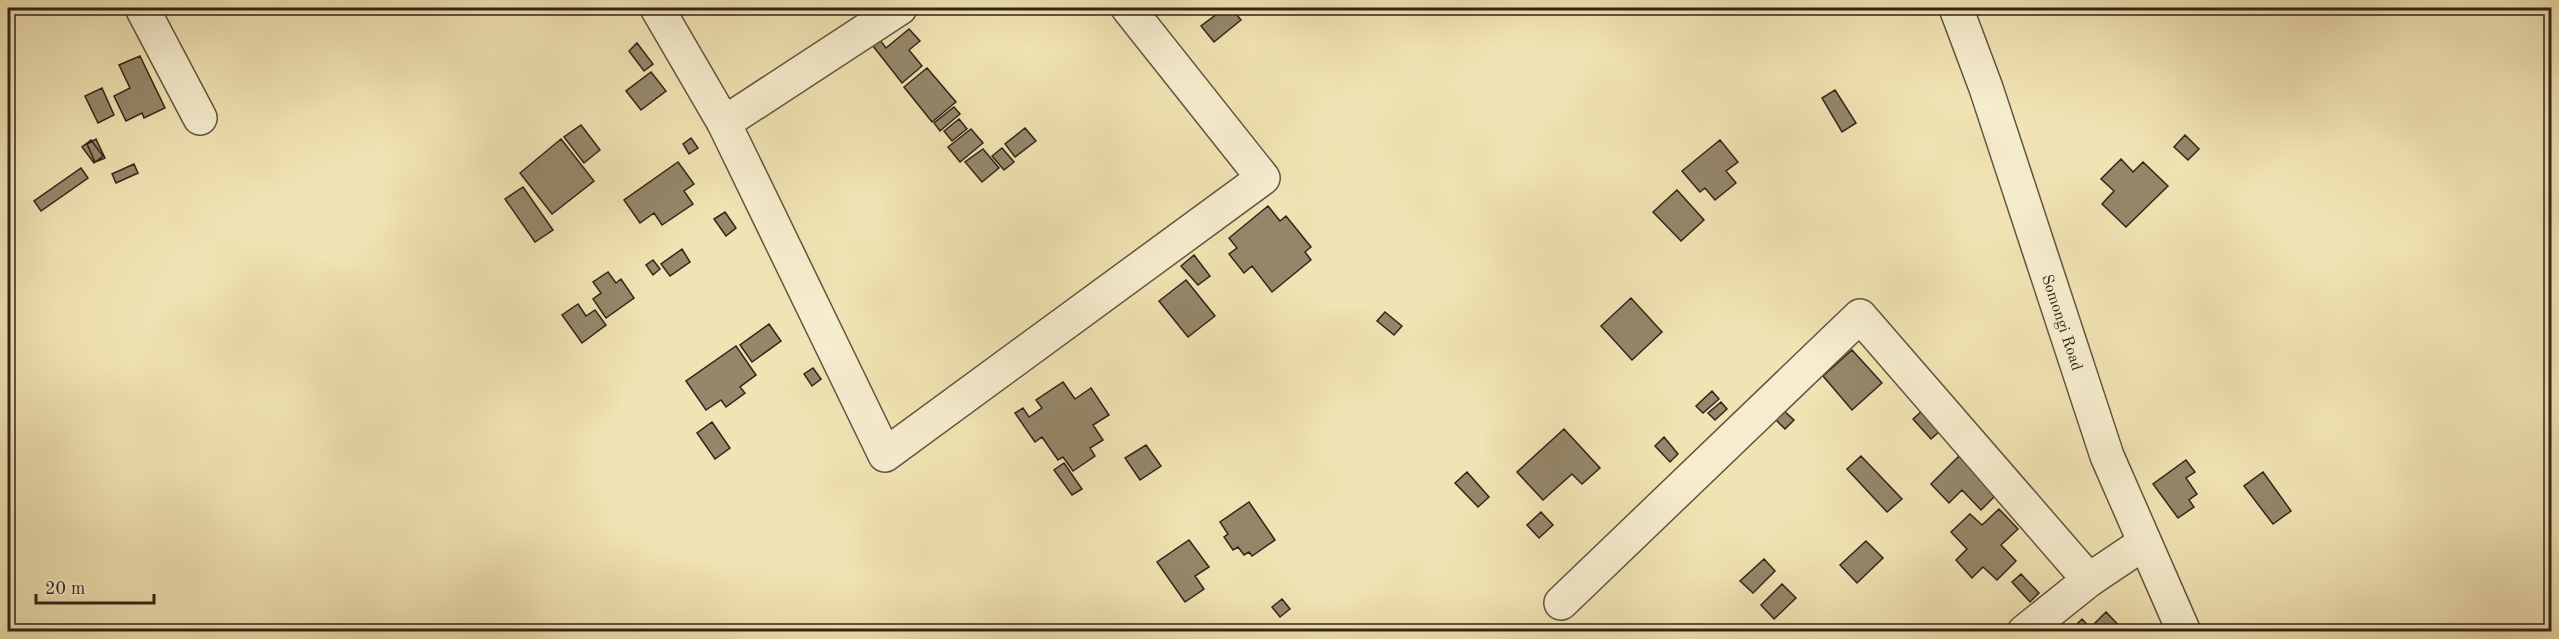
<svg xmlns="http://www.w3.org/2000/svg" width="2559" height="639" viewBox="0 0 2559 639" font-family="'Old Standard TT',serif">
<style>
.building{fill:#95876a;stroke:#31241a;stroke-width:1.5}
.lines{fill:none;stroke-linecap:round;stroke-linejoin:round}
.minor-casing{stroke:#615440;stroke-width:36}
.minor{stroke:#f6edce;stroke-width:33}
.labels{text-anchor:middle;stroke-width:4.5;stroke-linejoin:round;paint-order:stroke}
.street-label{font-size:16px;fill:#31241a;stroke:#f6edce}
</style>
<rect width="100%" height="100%" fill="#f1e3b3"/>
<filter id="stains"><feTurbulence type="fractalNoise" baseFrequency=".00333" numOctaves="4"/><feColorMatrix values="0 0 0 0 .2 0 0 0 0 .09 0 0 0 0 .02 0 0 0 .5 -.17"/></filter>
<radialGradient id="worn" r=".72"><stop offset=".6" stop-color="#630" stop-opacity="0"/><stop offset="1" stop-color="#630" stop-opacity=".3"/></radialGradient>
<!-- building -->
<path class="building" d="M1225,8h6l10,12 -27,22 -13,-16z
M909,29l11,12 -11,9 13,16 -20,17 -29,-37 7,-6 6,8z
M637,43l16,21 -9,7 -15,-20z
M140,56l25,52 -21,10 -2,-5 -16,8 -12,-25 16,-8 -11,-23z
M927,68l29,34 -24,20 -28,-35z
M651,72l15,19 -25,19 -15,-19z
M102,88l12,27 -16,8 -13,-27z
M1835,90l21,33 -14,9 -20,-34z
M954,107l6,7 -20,17 -6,-8z
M959,119l8,10 -15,12 -8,-10z
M581,125l19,25 -16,13 -20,-26z
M1025,128l11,13 -21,16 -10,-13z
M971,129l12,14 -23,19 -12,-15z
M2185,135l14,14 -11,11 -14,-13z
M691,138l7,10 -9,6 -6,-10z
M96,139l9,19 -10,4 -8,-18z
M561,139l33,42 -42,33 -32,-41z
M91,140l12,16 -9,7 -12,-16z
M1720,140l18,22 -12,9 10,12 -21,17 -10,-12 -5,4 -18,-21z
M1002,148l12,14 -10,8 -12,-14z
M983,149l16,19 -17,14 -17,-20z
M2121,159l12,13 10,-10 25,24 -42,41 -24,-23 12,-13 -13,-12z
M678,162l16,22 -10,7 9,13 -31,21 -8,-12 -14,10 -16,-23z
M134,164l4,9 -22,10 -4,-9z
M81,168l7,10 -47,33 -7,-10z
M523,187l30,43 -18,12 -30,-43z
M1677,190l27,30 -23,21 -28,-29z
M1268,206l12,15 6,-5 25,31 -6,5 6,8 -39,32 -20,-26 -8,7 -15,-19 8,-6 -8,-10z
M725,212l11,16 -10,8 -12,-17z
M682,249l8,13 -20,14 -9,-12z
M1194,255l16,21 -12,9 -17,-19z
M653,260l7,9 -7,6 -7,-10z
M608,272l8,11 5,-4 13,19 -28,20 -13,-19 8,-6 -8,-11z
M1186,280l29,36 -27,21 -29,-36z
M1631,298l31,34 -30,28 -31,-34z
M578,304l8,12 9,-6 11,15 -24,18 -20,-28z
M1385,312l17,14 -8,9 -17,-14z
M769,324l12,17 -29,21 -12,-17z
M736,346l20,29 -16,12 5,6 -19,14 -5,-7 -15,10 -20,-29z
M1852,350l30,33 -30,27 -29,-34z
M813,368l8,11 -9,7 -8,-12z
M1063,382l12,17 16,-11 18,27 -16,10 10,15 -13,8 5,8 -22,15 -10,-14 -5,3 -16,-23 -7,5 -20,-29 8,-5 6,9 13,-9 -6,-8z
M1712,391l7,8 -16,14 -7,-7z
M1721,402l6,7 -12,11 -7,-7z
M1783,410l11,10 -9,9 -10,-10z
M1923,410l18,20 -10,9 -18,-20z
M712,422l18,26 -15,11 -18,-26z
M1564,429l36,39 -18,16 -10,-10 -29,26 -26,-28z
M1664,437l14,17 -8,8 -15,-16z
M1146,445l15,21 -21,14 -15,-22z
M1861,456l41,43 -15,13 -40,-43z
M1959,456l37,39 -15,15 -19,-20 -13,13 -18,-19z
M2186,460l9,12 -9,6 11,16 -8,6 5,7 -16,11 -25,-34z
M1064,463l18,26 -10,6 -18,-25z
M1467,472l22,25 -11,10 -23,-24z
M2263,472l28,39 -18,13 -29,-38z
M1249,502l26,38 -23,16 -3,-4 -5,3 -6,-8 -5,3 -9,-13 4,-3 -8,-12z
M1999,509l19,20 -17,16 15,16 -19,19 -14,-13 -11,11 -16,-18 11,-11 -16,-17 19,-18 12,11z
M1541,512l12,13 -14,13 -12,-13z
M1189,540l20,27 -14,9 9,13 -19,13 -28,-40z
M1866,541l17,17 -26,25 -17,-18z
M1764,559l11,12 -22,22 -13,-12z
M2021,574l18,19 -9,9 -18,-20z
M1782,584l14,14 -22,21 -13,-14z
M1282,599l8,10 -10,8 -8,-10z
M2106,612l19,20h-29l-5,-5z
M2082,619l12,13h-25z"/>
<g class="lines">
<defs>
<g id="minor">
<path d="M142,8l58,110"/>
<path d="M657,8l67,115 161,332 378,-277 -135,-170"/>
<path id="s1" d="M1956,8l30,80 121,368 77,176"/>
<path d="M724,123l176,-115"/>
<path d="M1561,603l299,-287 229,264 55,-37"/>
<path d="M2024,632l65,-52"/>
</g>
</defs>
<!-- minor casing -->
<use href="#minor" class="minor-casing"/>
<!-- minor -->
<use href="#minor" class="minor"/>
</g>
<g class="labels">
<!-- street labels -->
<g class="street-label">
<text dy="6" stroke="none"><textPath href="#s1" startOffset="332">Somongi Road</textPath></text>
</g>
</g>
<!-- margin -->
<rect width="2559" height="639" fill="none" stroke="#f1e3b3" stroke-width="30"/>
<rect x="9" y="9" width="2541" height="621" fill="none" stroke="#31241a" stroke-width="3"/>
<rect x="15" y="15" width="2529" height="609" fill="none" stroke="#31241a" stroke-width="1.5"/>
<!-- scale -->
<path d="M36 594v9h118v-9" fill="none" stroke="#31241a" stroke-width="3"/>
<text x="45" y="594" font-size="18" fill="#31241a" stroke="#f6edce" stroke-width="4.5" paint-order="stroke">20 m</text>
<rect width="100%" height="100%" filter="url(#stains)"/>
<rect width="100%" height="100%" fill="url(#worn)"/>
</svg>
